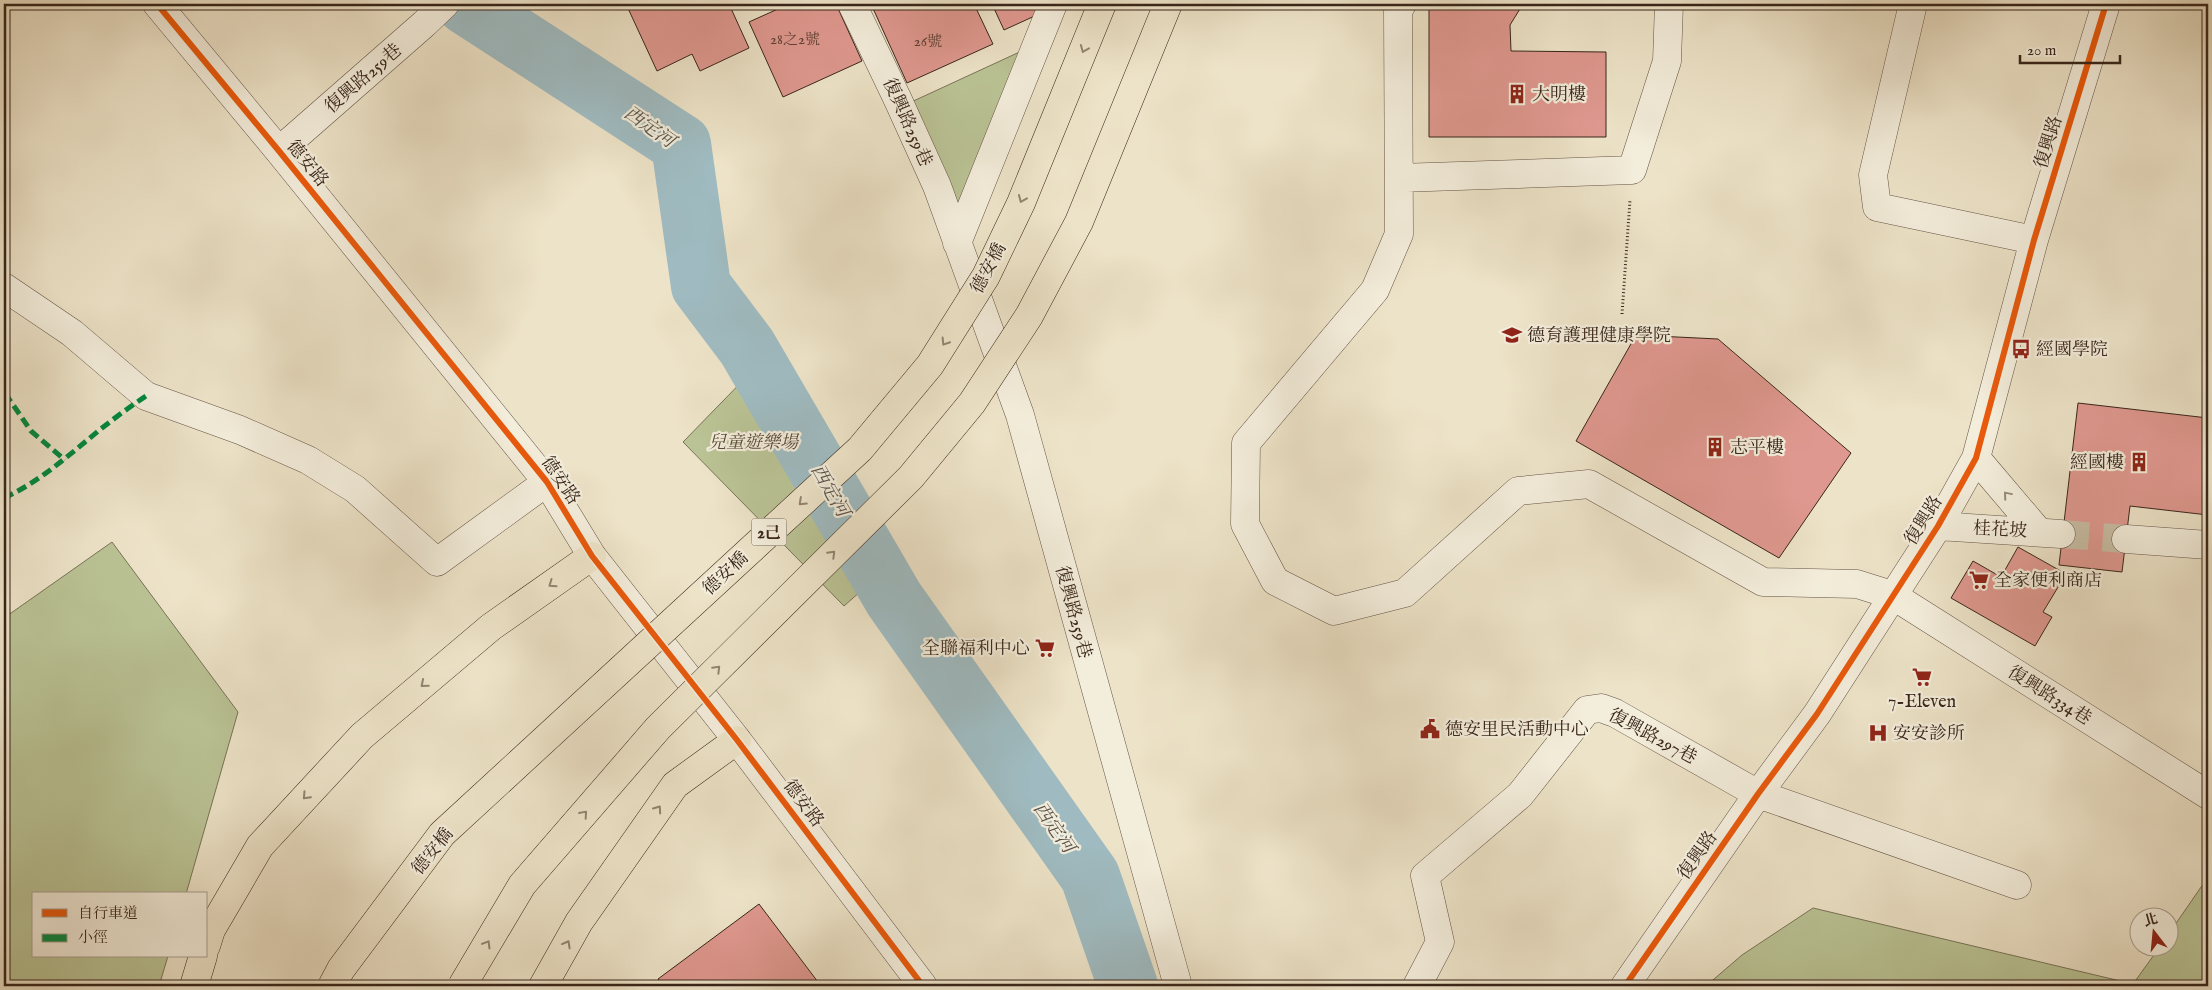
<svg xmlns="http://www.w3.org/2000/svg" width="2212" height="990" viewBox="0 0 2212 990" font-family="'IM FELL English','Noto Serif TC',serif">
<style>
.green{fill:#bac395;stroke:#797458}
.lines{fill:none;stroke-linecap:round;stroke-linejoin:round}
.river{stroke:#9fbbc1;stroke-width:60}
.building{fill:#df988f;stroke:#38251a}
.minor-tunnel{stroke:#c9bda5;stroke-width:28;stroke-dasharray:28 14;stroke-linecap:butt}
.minor-casing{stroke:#655446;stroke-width:29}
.major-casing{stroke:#38251a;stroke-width:29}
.path{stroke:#38251a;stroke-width:3;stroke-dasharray:1 2.5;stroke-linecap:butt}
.minor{stroke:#f3eddb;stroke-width:28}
.major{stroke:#ede3c8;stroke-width:28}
.major-bridge-casing{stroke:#38251a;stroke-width:29;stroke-linecap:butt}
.major-bridge{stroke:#ede3c8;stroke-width:28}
.quiet{stroke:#00873e;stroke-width:5;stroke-dasharray:10 5;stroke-linecap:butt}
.cycleway-casing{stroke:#f3eddb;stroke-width:9}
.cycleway{stroke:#e8590c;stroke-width:6}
.oneway{stroke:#928471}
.oneway2{stroke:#96897a}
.labels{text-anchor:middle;stroke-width:4.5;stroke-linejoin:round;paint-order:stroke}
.number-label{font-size:15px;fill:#624237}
.shield{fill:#f3eddb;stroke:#706154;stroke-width:1}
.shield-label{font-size:16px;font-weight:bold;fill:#38251a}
.street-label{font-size:18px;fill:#38251a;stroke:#f3eddb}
.poi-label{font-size:18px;fill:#38251a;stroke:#f3eddb;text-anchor:start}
.park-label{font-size:18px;font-style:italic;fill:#584c39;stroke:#f3eddb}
.water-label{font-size:19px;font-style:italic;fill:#57524c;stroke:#f3eddb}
</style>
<rect width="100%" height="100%" fill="#ede3c8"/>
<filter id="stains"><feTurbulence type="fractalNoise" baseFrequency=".004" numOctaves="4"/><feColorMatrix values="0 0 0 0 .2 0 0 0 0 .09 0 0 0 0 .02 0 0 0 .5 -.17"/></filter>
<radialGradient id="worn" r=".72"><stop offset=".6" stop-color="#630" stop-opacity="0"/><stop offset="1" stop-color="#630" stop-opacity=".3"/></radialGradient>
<!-- green -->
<path class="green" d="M1026,49l-69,182 -50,-127z
M759,364l137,196 -52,46 -161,-164z
M112,542l126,170 -52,182h-152v62h134l-9,30h-155v-368z
M2208,877v109h-502l36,-31 71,-47 320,76 26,-36h11v-16z"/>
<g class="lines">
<!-- river -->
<path class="river" d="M465,4l216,140 20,142 46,61 147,252 196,277 38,110"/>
</g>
<!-- building -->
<path class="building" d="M626,4h103l20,44 -49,23 -8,-17 -35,17z
M789,4h47l26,57 -79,36 -34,-75z
M871,4h103l19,40 -86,39z
M992,4h56l2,5 -46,21z
M1429,4h94l-13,21 1,26 95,1v85h-177z
M1636,335l82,4 133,114 -72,105 -203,-117z
M2078,403l130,15v97l-78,-9 -8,66 -63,-7z
M2018,547l48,27 -23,38 9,5 -17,29 -84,-48 22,-37 28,16z
M759,904l62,82h-158l-5,-7z"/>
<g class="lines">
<!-- minor-tunnel -->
<path class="minor-tunnel" d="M2061,534l65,5"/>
<defs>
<path id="minor" d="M157,4l122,147 268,331 45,74 145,184 186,246
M852,4l46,96 39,86 83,229 158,571
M1402,4l-4,7 1,223 -24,56 -129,153 -1,81 30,57 59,30 71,-18 113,-102 71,-7 174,98 94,2 35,11 316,200
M1913,4l-40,171 4,32 157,33
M279,151l145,-127 21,-20
M1399,178l233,-8 35,-109 2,-57
M957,243l96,-239
M4,287l68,46 74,63 94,34 68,30 47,29 82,73 110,-80
M1976,458l62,73
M1938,526l123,8
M2126,539l82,6
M1417,986l23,-44 -15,-66 95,-81 67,-85 14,-2 14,5 143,81 259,91
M1625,986l133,-192 59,-80 121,-188 38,-68 58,-218 72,-236"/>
<path id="major" d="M206,946l5,-16 49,-84 102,-110 129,-109 101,-71
M194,986l9,-30
M543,986l36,-64 96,-137 62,-45"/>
</defs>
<!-- minor casing -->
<use href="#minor" class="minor-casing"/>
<!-- major casing -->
<use href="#major" class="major-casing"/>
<!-- path -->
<path class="path" d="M1622,314l8,-114"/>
<!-- minor -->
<use href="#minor" class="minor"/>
<!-- major -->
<use href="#major" class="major"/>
<defs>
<path id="major-bridge" d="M332,986l9,-17 101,-135 418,-385 70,-84 56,-89 35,-73 81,-199
M462,986l60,-101 136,-157 253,-251 61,-74 57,-87 50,-94 89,-218"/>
</defs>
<!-- major-bridge casing -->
<use href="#major-bridge" class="major-bridge-casing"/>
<!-- major-bridge -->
<use href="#major-bridge" class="major-bridge"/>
<!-- quiet -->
<path class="quiet" d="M4,395l3,1 24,35 34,29
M4,498c37,-17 66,-44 98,-70 14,-11 29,-22 44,-32"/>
<defs>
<path id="cycleway" d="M157,4l122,147 268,331 45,74 145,184 186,246
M1625,986l133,-192 59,-80 121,-188 38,-68 58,-218 72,-236"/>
</defs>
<!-- cycleway casing -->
<use href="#cycleway" class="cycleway-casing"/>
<!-- cycleway -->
<use href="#cycleway" class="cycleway"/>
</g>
<!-- one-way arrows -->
<defs><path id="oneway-chevron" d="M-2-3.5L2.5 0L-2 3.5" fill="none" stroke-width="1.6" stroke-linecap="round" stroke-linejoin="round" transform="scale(1.25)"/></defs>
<g class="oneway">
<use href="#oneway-chevron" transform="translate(1084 49) rotate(112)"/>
<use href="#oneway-chevron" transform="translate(1022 199) rotate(113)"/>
<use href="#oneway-chevron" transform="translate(945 342) rotate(122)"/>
<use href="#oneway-chevron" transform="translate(802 502) rotate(137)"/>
<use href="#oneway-chevron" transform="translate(832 554) rotate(-45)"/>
<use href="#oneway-chevron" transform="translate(552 584) rotate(145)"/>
<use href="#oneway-chevron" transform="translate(717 669) rotate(-45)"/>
<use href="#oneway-chevron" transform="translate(424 684) rotate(140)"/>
<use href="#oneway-chevron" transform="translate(306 796) rotate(133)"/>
<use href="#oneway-chevron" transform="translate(658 809) rotate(-55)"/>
<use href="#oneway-chevron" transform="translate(584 814) rotate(-49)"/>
<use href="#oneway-chevron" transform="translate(487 944) rotate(-59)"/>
<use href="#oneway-chevron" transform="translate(567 944) rotate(-61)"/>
</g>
<use class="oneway2" href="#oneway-chevron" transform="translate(2007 495) rotate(-130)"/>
<!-- icons -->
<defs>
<symbol id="building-bare" viewBox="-9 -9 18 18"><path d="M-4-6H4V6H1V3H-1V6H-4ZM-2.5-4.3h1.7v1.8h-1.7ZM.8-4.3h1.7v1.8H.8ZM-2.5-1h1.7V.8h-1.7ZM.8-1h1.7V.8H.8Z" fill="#8f2418" stroke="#f3eddb" stroke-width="2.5" paint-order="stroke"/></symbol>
<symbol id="university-bare" viewBox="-9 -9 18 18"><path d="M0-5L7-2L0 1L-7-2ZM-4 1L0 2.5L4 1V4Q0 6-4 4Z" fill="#8f2418" stroke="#f3eddb" stroke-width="2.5" paint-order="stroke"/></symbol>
<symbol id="bus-bare" viewBox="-9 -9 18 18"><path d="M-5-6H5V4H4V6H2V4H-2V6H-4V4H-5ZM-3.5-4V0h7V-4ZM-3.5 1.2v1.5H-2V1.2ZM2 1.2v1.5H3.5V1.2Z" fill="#8f2418" stroke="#f3eddb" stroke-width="2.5" paint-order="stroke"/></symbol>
<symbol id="supermarket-bare" viewBox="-9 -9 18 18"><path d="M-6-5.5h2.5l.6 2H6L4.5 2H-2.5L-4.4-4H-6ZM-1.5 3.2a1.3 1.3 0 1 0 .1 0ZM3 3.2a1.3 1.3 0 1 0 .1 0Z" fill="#8f2418" stroke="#f3eddb" stroke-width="2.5" paint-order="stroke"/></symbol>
<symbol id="civic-bare" viewBox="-9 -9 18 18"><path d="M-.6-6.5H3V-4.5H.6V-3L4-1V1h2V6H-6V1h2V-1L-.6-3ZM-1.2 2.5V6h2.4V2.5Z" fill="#8f2418" stroke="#f3eddb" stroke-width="2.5" paint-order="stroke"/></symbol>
<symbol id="hospital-bare" viewBox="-9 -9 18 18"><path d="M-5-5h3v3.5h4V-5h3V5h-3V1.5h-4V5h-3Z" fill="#8f2418" stroke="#f3eddb" stroke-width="2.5" paint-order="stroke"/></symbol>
</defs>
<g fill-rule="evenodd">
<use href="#building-bare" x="1503" y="80" width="28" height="28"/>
<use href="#university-bare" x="1498" y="321" width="28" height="28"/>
<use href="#bus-bare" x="2007" y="335" width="28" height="28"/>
<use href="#building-bare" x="1701" y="433" width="28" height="28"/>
<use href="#building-bare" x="2125" y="448" width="28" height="28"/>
<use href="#supermarket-bare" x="1965" y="566" width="28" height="28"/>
<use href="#supermarket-bare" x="1031" y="634" width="28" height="28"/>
<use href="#supermarket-bare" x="1908" y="663" width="28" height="28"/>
<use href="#civic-bare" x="1416" y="715" width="28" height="28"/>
<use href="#hospital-bare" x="1864" y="719" width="28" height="28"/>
</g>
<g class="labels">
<!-- number labels -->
<g class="number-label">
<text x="795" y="44">28之2號</text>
<text x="928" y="46">26號</text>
</g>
<!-- shield labels -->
<rect class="shield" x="751.5" y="518.5" width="35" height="27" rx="4"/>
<g class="shield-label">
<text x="769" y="538">2己</text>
</g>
<!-- street labels -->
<g class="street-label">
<text transform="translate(363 78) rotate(-41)" y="6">復興路259巷</text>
<text transform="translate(908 122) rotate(66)" y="6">復興路259巷</text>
<text transform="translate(2048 142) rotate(-73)" y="6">復興路</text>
<text transform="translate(308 163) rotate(51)" y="6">德安路</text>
<text transform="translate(988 268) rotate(-62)" y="6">德安橋</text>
<text transform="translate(561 480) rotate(56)" y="6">德安路</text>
<text transform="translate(1923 520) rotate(-58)" y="6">復興路</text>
<text transform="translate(2000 529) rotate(3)" y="6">桂花坡</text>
<text transform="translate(725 573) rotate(-43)" y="6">德安橋</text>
<text transform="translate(1074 612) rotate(75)" y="6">復興路259巷</text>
<text transform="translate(2050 695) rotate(32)" y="6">復興路334巷</text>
<text transform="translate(1653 736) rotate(28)" y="6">復興路297巷</text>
<text transform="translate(804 803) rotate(53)" y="6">德安路</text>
<text transform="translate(432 851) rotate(-51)" y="6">德安橋</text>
<text transform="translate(1697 855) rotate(-55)" y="6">復興路</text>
</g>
<!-- poi labels -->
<g class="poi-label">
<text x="1532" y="100">大明樓</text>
<text x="1527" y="341">德育護理健康學院</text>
<text x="2036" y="355">經國學院</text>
<text x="1730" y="453">志平樓</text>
<text x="2124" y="468" text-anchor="end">經國樓</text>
<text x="1994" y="586">全家便利商店</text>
<text x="1030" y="654" text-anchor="end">全聯福利中心</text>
<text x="1922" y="707" text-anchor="middle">7-Eleven</text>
<text x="1445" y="735">德安里民活動中心</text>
<text x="1893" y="739">安安診所</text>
</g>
<!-- park labels -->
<g class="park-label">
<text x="753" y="448">兒童遊樂場</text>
</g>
<!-- water labels -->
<g class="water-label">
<text transform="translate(650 126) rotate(35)" y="7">西定河</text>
<text transform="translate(831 490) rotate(60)" y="7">西定河</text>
<text transform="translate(1055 827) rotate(55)" y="7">西定河</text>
</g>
</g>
<!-- margin -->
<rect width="2212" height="990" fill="none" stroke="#ede3c8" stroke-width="20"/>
<rect x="5" y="5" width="2202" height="980" fill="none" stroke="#38251a" stroke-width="2.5"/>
<rect x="10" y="10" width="2192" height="970" fill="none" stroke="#38251a"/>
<!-- legend -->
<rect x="32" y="892" width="175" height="65" fill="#f3eddb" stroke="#a89d8e"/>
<rect x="42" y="909" width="25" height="8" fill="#e8590c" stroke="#a89d8e"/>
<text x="78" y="918" font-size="15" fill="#38251a">自行車道</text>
<rect x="42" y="934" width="25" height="8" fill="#00873e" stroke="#a89d8e"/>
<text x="78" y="942" font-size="15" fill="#38251a">小徑</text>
<!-- north arrow -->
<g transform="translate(2154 932) rotate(344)"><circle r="24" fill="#f3eddb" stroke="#a89d8e"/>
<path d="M0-4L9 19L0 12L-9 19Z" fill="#8f2418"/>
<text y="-8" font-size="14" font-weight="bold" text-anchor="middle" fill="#38251a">北</text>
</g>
<!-- scale -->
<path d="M2020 55v8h100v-8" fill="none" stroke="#38251a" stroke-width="2.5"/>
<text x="2027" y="55" font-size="15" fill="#38251a" stroke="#f3eddb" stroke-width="4" paint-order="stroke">20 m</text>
<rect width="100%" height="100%" filter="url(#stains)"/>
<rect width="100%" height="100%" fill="url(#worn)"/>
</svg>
